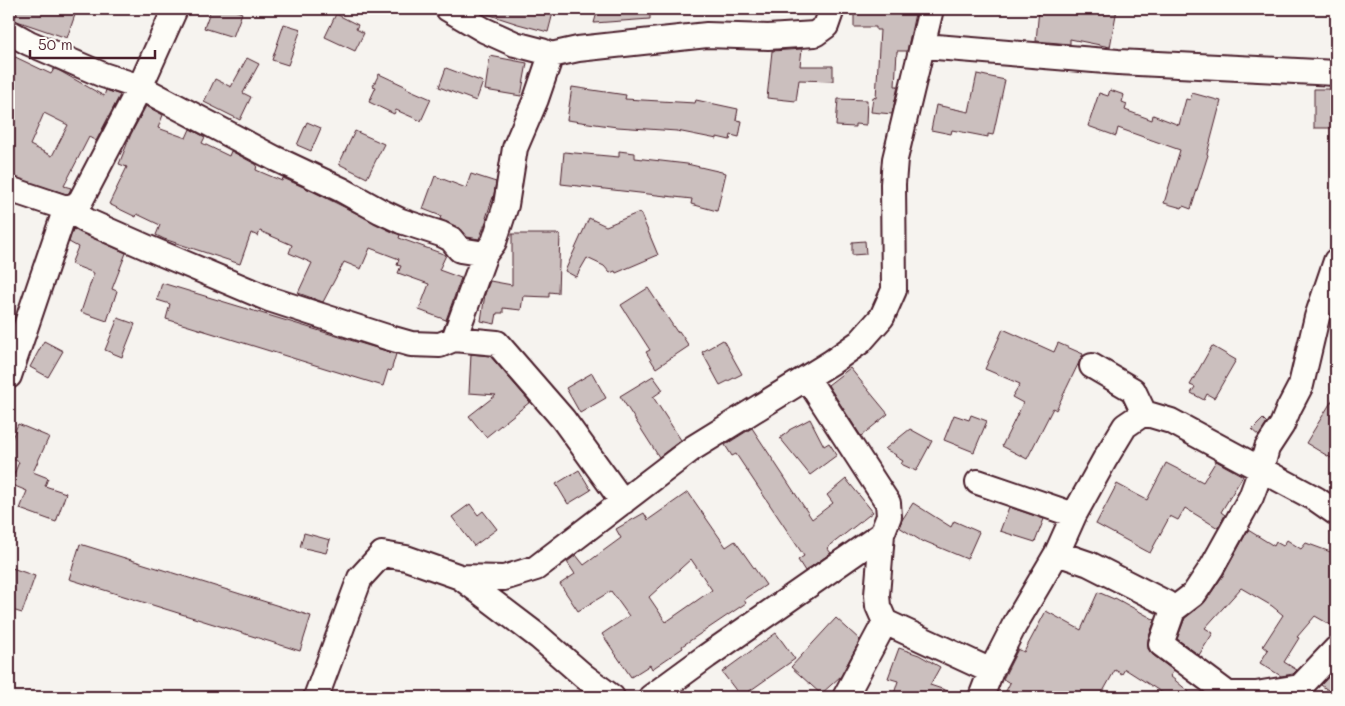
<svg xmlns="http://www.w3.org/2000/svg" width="1345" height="706" viewBox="0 0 1345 706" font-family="Mali,sans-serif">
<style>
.building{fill:#cbbfbe;stroke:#4a1f2b;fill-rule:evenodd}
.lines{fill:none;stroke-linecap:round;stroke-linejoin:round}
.minor-casing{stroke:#4a1f2b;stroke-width:28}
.minor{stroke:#fdfcf7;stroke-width:24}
</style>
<rect width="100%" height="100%" fill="#f6f3ef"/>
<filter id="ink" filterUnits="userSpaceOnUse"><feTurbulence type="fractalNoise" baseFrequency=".02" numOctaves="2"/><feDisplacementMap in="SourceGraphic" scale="10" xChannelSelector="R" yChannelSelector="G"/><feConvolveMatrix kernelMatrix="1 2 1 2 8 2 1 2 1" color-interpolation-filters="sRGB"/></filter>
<g filter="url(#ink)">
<!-- building -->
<path class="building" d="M18,9h59l-10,29 -53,-18z
M211,9h20l11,4 -9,24 -29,-9z
M479,9h75l-6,23 -30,-8 -37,-12 -3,-1z
M598,9h52v10l-56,4z
M854,9h62l-9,42h-10l-2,35h3l-6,28 -21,-2 2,-15 3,1 4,-68h-4v-3h-22z
M1039,9h78l-7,38 -40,-8v5l-34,-3z
M336,14l22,11 -2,4 8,4 -9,18 -30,-14z
M284,24l17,5 -13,36 -16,-5z
M802,49l-2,17h33v15l-34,-1 -3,21 -29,-3 5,-47z
M9,54l42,20 3,-5 4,1 46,26 2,-6 14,5 -24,46 -7,-4 -25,49 7,2 -2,5 -3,1 -57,-18zM44,113l24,12 -16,31 -22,-11z
M490,56l37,7 -6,33 -36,-6z
M247,58l12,6 -16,29 8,4 -11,23 -36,-18 11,-23 16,8z
M446,68l37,14 -7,19 -37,-14z
M379,74l28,13 -1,1 25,11 -10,22 -25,-11 -2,4 -25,-12 7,-15 -3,-1z
M977,74l28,6 -12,55 -5,-1v3l-36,-7 -1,4 -20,-4 5,-25 33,7z
M572,87l54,8 -1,4 70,4 1,-3 42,9 -2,11 6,1 -3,16 -8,-2 -1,5 -13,-3v2l-40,-8 -60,-4 -50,-7z
M1314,89h22v39h-22z
M1110,90l14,5 -2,7 5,2 -2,6 27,10 1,-5 26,10 7,-26 4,1 2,-7 29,8 -14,53 1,1 -17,54 -8,-3 -1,2 -18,-5 16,-53 -62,-22 -2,8 -28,-10 11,-33 9,3z
M838,99l29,1 -1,25 -11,-1v3l-19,-1z
M146,106l17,9 -5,13 28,10 4,-9 15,8 -3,6 27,13 2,-5 26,14 -1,5 26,11 1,-3 27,12 90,45 -1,3 47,17 -7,15 22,8 -15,42 -27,-10 10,-26 -31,-11 3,-7 -4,-1 2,-6 -29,-11 -9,21 -17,-7 -21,40 -25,-9 14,-30 -23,-10 3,-8 -32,-14 -2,5 -7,-3 -11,31 -76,-25 -8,-4 4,-10 -23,-11 -1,3 -27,-13 18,-37 -8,-3 12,-30z
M307,122l14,6 -10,23 -14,-6z
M355,131l29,13 -17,34 -28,-14z
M619,151l16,2v5l52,6 39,9 -9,38 -26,-7 1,-5 -131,-15 3,-32 55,5z
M471,174l25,8 -2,12 -8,24 1,1 -8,20 -12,-2 -10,-10 -17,-8 1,-3 -18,-7 12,-33 31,12z
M640,212l18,43 -42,18 -1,-2 -5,2 -6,-7 -17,-8 -11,19 -11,-6 24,-53 17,8z
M73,229l53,24 -14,36 5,2 -10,30 -26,-9 13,-39 -23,-9 7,-17 -9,-5z
M512,234h48l-2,59 -9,-1v5l-26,-1 -2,14 -18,-2v5h-6l-2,11 -14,-3 4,-27 5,-13 22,4z
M865,241l1,13 -14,1v-13z
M162,283l234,71 -5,17 -3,-1 -5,16 -217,-67 4,-15 -13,-4z
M648,288l29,44 2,-1 10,15 -33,22 -10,-16 4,-2 -29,-45z
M118,318l17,6 -13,33 -17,-7z
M1003,329l51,23 4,-9 25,11 -27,56 -3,-2 -26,51 -25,-13 21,-43 -11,-6 8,-13 -35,-15z
M723,340l19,34 -22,11 -18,-33z
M44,341l19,10 -15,26 -18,-10z
M1212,346l24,14 -22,38 -7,-4 -3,6 -13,-7 4,-6 -5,-2z
M471,354l19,2 40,46 -44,35 -17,-21 27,-21 -27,-2z
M850,368l38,46 -27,22 -33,-51z
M592,373l14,25 -26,15 -14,-25z
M653,376l10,14 -10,7 28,43 -22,17 -39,-61z
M1336,394v67l-30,-18z
M954,415l15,5 2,-5 16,6 -13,31 -30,-12z
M810,419l14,27 5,-3 8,12 -27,20 -30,-37 9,-7v-1z
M1263,419l4,4 -8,13 -7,-6z
M18,424l31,13 -16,35 15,6 -3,8 21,7 -10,29 -36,-13 7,-18 -17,-7 9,-22 -10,-5v-12z
M752,428l60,91 21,-16 -6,-8 19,-16 27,33 -46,36 4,5 -26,18 -7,-11 6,-4 -68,-102 -4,2 -7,-11z
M910,429l22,12 -16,30 -15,-7 2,-3 -8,-5 1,-1 -11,-6z
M1216,461l27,15 -22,36 4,3 -7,13 -33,-20 -7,12 -8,-4 -20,37 -54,-29 21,-40 30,16 19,-37 37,19z
M579,470l12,20 -23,14 -12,-20z
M688,492l38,55 9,-6 31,44 -22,15 2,3 -64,43 1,2 -31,21 -2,-4 -19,12 -29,-43 27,-18 -18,-25 -33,20 -18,-27 15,-10 -8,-12 9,-7 8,10 37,-27 -5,-9 28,-16 4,7zM691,559l21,31 -46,32 -17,-25z
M913,503l38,24 3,-6 25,11 -12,27 -43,-18 -1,1 -24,-15 3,-7z
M470,504l8,11 5,-4 14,18 -23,17 -22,-29z
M1009,507l35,12 -9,23 -35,-11z
M1248,530l26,16 2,-4 7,4 4,-6 14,9 5,-6 30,11v74l-21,-12 -18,21 2,1 -15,24 13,8 -4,4 -12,2 -21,-13 8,-13 -5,-4 20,-31 -11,-9 -31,-18 -36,40 8,5 -14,22 -22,-16 8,-21 20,-16 19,-28z
M304,533l26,7 -4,13 -26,-6z
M80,544l231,72 -11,35 -231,-72z
M12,568l23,8 -13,37 -13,-4v-31z
M1098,592l16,7 1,-1 40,22 -7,19v10l5,6 21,16 -4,5 25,21h-26l-44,-28 -3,5 -7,-4 -15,27h-97l7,-14 -7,-4 15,-30 6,3 22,-41 35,19z
M836,618l24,22 -19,36 -20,18 -30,-27z
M776,633l19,26 -54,38 -19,-25z
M899,648l20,7 21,12 -10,18 30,10v2h-67l5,-16 -10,-3z
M1332,673l4,2v21l-15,-11z"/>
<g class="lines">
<defs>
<path id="minor" d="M448,9l36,21 31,14 27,7 9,4 27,-6 129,-14 61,2 47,-3 11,-8 6,-17
M9,32l20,11 74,32 37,12 134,71 68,32 38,21 21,10 40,13 10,5 9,11 25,4 9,-12 12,-37 9,-57 21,-49 15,-44
M924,46l194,16 218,11
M9,189l57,19 21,13 59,26 123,52 121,39 21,6 29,1 14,-6 43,4 66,76 60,83
M66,208l10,-3 5,-5 59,-113 35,-78
M454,339l31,-85
M1092,366l41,24 11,23
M9,376l57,-168
M807,378l81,125 1,13 -7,18 -5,61 1,11 7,16 106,49
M978,482l96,33
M1057,553l32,11 77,39 7,7 21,-16 18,-27 39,-70 10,-27 6,-22 15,-23 7,-17 12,-23 16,-68 19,-56
M1173,610l-12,34 67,50h28l44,-7 36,-38
M316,697l44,-119 22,-24 24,4 54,19
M612,697l-27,-20 -46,-40 -79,-60 44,1 32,-10 157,-120 139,-86 28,-20 22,-25 12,-27 -1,-106 2,-25 36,-150
M651,697l56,-41 175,-122
M845,697l40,-75
M981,697l10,-26 23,-45 43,-73 17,-38 31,-56 20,-33 19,-13 27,8 145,78 20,14"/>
</defs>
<!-- minor casing -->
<use href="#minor" class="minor-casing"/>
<!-- minor -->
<use href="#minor" class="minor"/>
</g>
</g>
<!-- margin -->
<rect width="1345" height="706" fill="none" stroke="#fdfcf7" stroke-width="30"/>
<rect x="15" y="15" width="1315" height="676" fill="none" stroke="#4a1f2b" stroke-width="2" filter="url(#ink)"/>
<!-- scale -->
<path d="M30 50v8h125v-8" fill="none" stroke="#4a1f2b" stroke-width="2.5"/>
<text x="38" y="50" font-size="15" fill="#4a1f2b" stroke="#fdfcf7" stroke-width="4" paint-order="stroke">50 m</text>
</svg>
